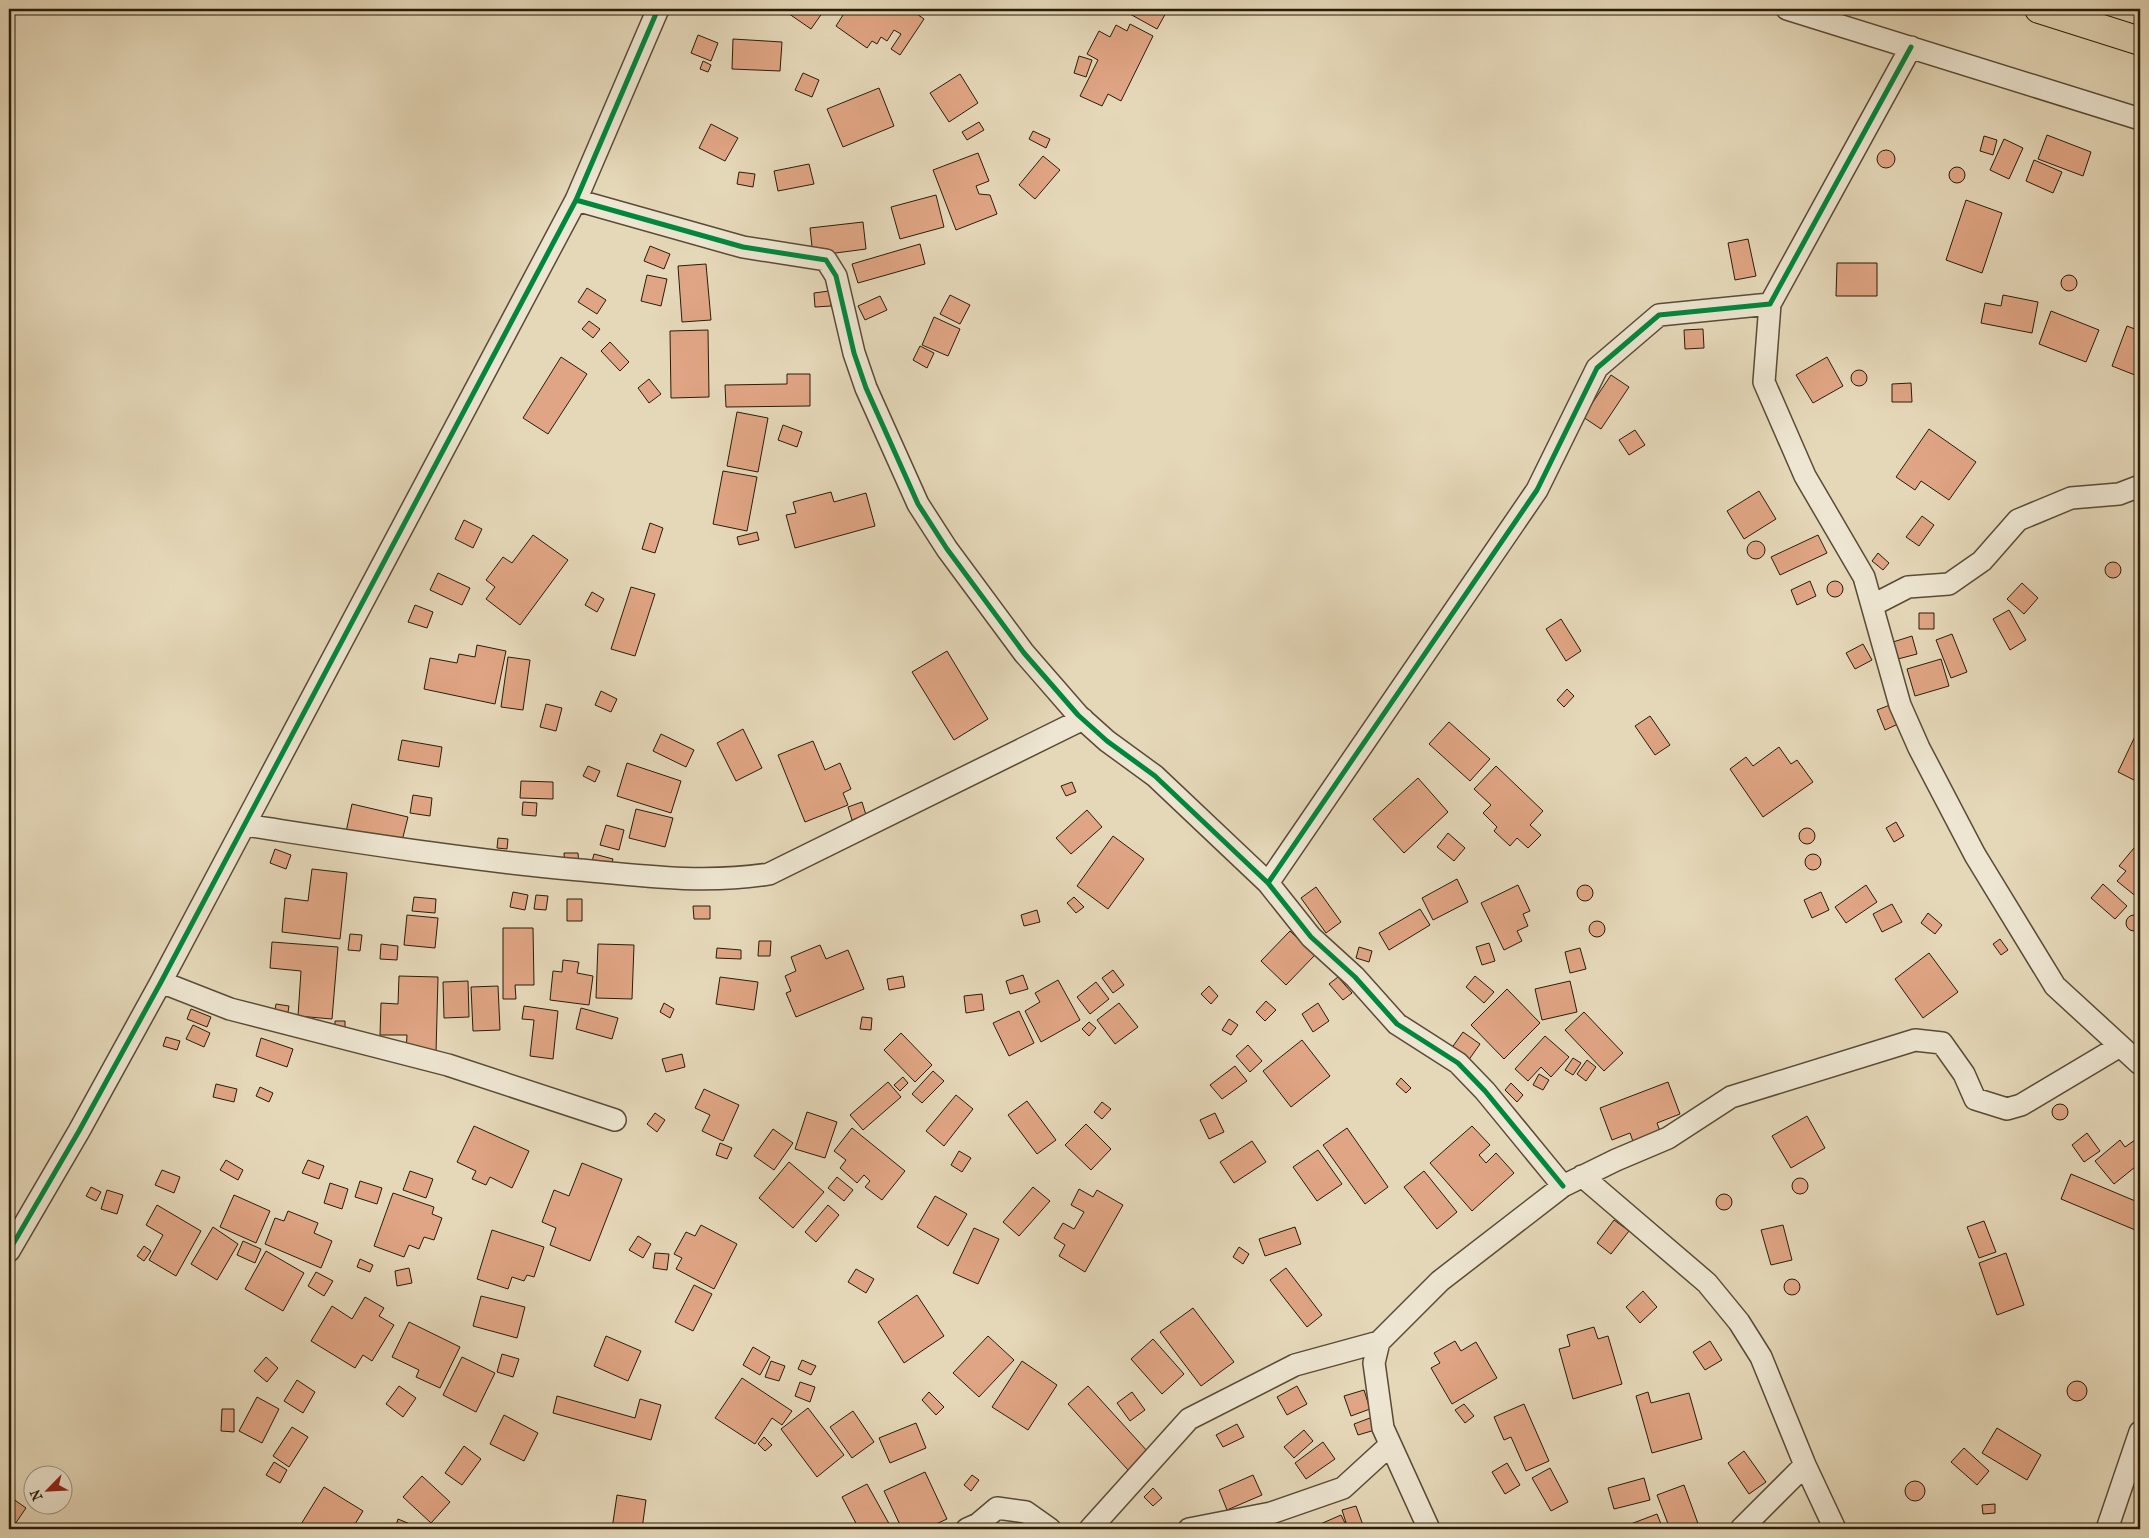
<svg xmlns="http://www.w3.org/2000/svg" width="2149" height="1538" viewBox="0 0 2149 1538" font-family="'IM FELL French Canon',serif">
<style>
.building{fill:#e0a584;stroke:#2a1c09}
.lines{fill:none;stroke-linecap:round;stroke-linejoin:round}
.minor-casing{stroke:#594b35;stroke-width:24}
.trunk-casing{stroke:#2a1c09;stroke-width:30}
.minor{stroke:#eee6d2;stroke-width:21}
.trunk{stroke:#e5d8b9;stroke-width:28}
.cycleway-casing{stroke:#eee6d2;stroke-width:8}
.cycleway{stroke:#00873e;stroke-width:5}
</style>
<rect width="100%" height="100%" fill="#e5d8b9"/>
<filter id="stains"><feTurbulence type="fractalNoise" baseFrequency=".004" numOctaves="4"/><feColorMatrix values="0 0 0 0 .2 0 0 0 0 .09 0 0 0 0 .02 0 0 0 .5 -.17"/></filter>
<radialGradient id="worn" r=".72"><stop offset=".6" stop-color="#630" stop-opacity="0"/><stop offset="1" stop-color="#630" stop-opacity=".3"/></radialGradient>
<!-- building -->
<path class="building" d="M782,9h43l-14,20z
M833,9h83l-2,3 10,7 -24,36 -9,-6 10,-15 -7,-4 -7,11 -6,-4 -4,7 -5,-3 -5,7 -31,-22 7,-11z
M1121,9h47l-11,20z
M1130,24l23,12 -32,65 -13,-7 -6,12 -22,-10 18,-36 -11,-6 12,-23 11,6 6,-12 11,6z
M698,35l20,8 -7,18 -20,-8z
M733,39l49,3 -2,29 -48,-2z
M1079,56l13,4 -6,17 -12,-4z
M703,61l8,4 -3,7 -8,-3z
M803,73l16,7 -7,17 -17,-7z
M960,74l18,29 -29,19 -19,-29z
M879,88l15,38 -51,21 -16,-38z
M979,122l5,8 -17,10 -5,-8z
M711,124l27,14 -13,23 -26,-13z
M1033,131l17,8 -4,9 -17,-9z
M2047,135l44,17 -8,24 -45,-17z
M1984,136l13,4 -4,15 -13,-4z
M2004,139l19,9 -14,31 -19,-9z
M1877 159a9 9 0 1 1 18 0a9 9 0 1 1-18 0Z
M978,153l11,28 -13,5 3,8 11,1 7,19 -41,16 -23,-60z
M1043,156l17,14 -25,29 -16,-14z
M2034,160l28,12 -9,21 -27,-12z
M809,164l5,20 -36,7 -4,-20z
M1949 175a8 8 0 1 1 16 0a8 8 0 1 1-16 0Z
M739,172l16,2 -2,13 -16,-3z
M936,195l8,32 -44,12 -9,-32z
M1966,200l36,13 -20,60 -36,-13z
M863,222l3,27 -53,7 -3,-28z
M1748,239l8,37 -21,4 -7,-37z
M920,244l5,20 -67,19 -6,-19z
M650,246l20,8 -6,15 -20,-8z
M1837,263h40v33h-41z
M706,264l5,56 -29,2 -4,-56z
M2061 283a8 8 0 1 1 16 0a8 8 0 1 1-16 0Z
M647,275l20,4 -6,27 -20,-5z
M587,288l19,12 -9,14 -19,-12z
M829,291l2,15 -16,1 -1,-14z
M950,295l20,10 -10,19 -20,-10z
M2003,295l35,7 -6,31 -51,-10 4,-20 16,3z
M880,296l7,14 -22,10 -7,-14z
M2051,311l48,19 -13,32 -47,-18z
M934,317l26,12 -12,27 -26,-11z
M589,321l11,8 -7,9 -11,-9z
M2127,326l13,5v46l-28,-11z
M1703,329l1,19 -19,1 -1,-19z
M708,330l1,67 -38,1 -1,-67z
M610,342l19,20 -9,9 -19,-20z
M920,346l14,7 -7,15 -14,-8z
M561,357l26,17 -39,60 -25,-16z
M1827,357l16,29 -30,17 -17,-28z
M1851 378a8 8 0 1 1 16 0a8 8 0 1 1-16 0Z
M787,374h23v32l-84,1 -1,-22 62,-1z
M1611,375l18,12 -28,42 -18,-12z
M649,379l12,15 -12,9 -11,-15z
M1911,383l1,19h-20v-18z
M737,412l31,6 -10,54 -31,-6z
M783,425l19,7 -5,15 -19,-7z
M1929,429l47,33 -27,38 -28,-19 -6,9 -19,-13z
M1635,430l10,15 -16,10 -10,-15z
M723,471l34,6 -10,54 -34,-7z
M1759,491l17,28 -32,20 -17,-28z
M831,492l3,10 32,-9 9,33 -80,22 -9,-33 10,-2 -3,-11z
M1922,516l12,9 -15,21 -13,-9z
M464,520l18,9 -9,19 -18,-9z
M650,523l13,5 -8,25 -13,-4z
M757,532l2,8 -20,5 -2,-8z
M533,535l35,25 -48,65 -34,-26 9,-12 -9,-7 17,-23 9,6z
M1818,535l9,18 -47,22 -9,-18z
M1747 550a9 9 0 1 1 18 0a9 9 0 1 1-18 0Z
M1878,553l11,10 -6,7 -11,-9z
M2105 570a8 8 0 1 1 16 0a8 8 0 1 1-16 0Z
M438,573l32,15 -8,17 -32,-15z
M1827 589a8 8 0 1 1 16 0a8 8 0 1 1-16 0Z
M1810,581l6,15 -19,9 -6,-15z
M2022,583l16,15 -14,16 -17,-15z
M631,587l24,7 -20,62 -24,-7z
M592,592l12,7 -7,13 -12,-7z
M415,605l18,7 -6,16 -19,-6z
M2009,610l17,30 -16,10 -17,-31z
M1919,613h15v16h-15z
M1561,619l20,32 -15,10 -20,-32z
M1952,634l15,38 -16,6 -15,-38z
M1912,636l5,18 -19,5 -5,-17z
M1863,644l9,16 -17,9 -9,-16z
M477,645l29,6 -11,53 -71,-15 6,-31 27,5 2,-9 16,3z
M947,651l41,68 -34,21 -42,-68z
M508,657l22,3 -7,50 -22,-3z
M1941,659l8,27 -34,10 -8,-27z
M1567,689l7,7 -10,11 -7,-7z
M601,691l16,8 -6,13 -16,-7z
M546,704l16,4 -6,23 -16,-4z
M1890,705l8,19 -13,6 -8,-20z
M1650,716l20,29 -15,10 -20,-29z
M1449,722l41,37 -20,22 -41,-37z
M2139,728l1,1v54l-22,-11z
M743,729l19,39 -26,13 -19,-38z
M661,734l33,16 -8,17 -33,-16z
M402,740l40,7 -3,20 -41,-7z
M813,741l12,29 15,-7 11,26 -8,4 5,12 -43,17 -27,-67z
M1779,747l12,17 6,-4 16,22 -50,35 -33,-48 16,-12 7,9z
M627,763l54,18 -10,32 -54,-17z
M588,766l12,5 -5,11 -12,-6z
M1496,766l47,45 -13,14 11,10 -13,13 -11,-10 -7,8 -16,-15 3,-4 -14,-14 8,-8 -17,-16z
M1418,778l30,34 -44,41 -31,-34z
M521,781l32,1v17l-33,-1z
M1072,782l4,10 -10,4 -5,-10z
M413,795l19,3 -2,18 -20,-3z
M523,802l14,1 -1,13 -14,-1z
M862,802l4,13 -14,5 -4,-13z
M352,804l56,13 -7,28 -55,-13z
M636,809l37,9 -8,29 -36,-9z
M1087,810l15,17 -31,27 -15,-16z
M1896,822l8,14 -10,6 -8,-14z
M606,825l18,5 -5,20 -19,-5z
M1799 836a8 8 0 1 1 16 0a8 8 0 1 1-16 0Z
M1448,833l17,15 -11,13 -17,-14z
M1113,836l31,23 -36,50 -31,-23z
M498,838l10,1 -1,10 -10,-1z
M2134,848l6,5v42l-2,3 -21,-17 9,-10 -7,-5z
M275,849l16,6 -5,14 -16,-6z
M564,853h14l1,13h-14z
M1805 862a8 8 0 1 1 16 0a8 8 0 1 1-16 0Z
M594,854l19,5 -3,12 -19,-6z
M312,869l35,4 -7,66 -58,-7 3,-34 23,3z
M1457,879l11,23 -35,18 -11,-22z
M2103,884l24,22 -12,13 -24,-21z
M1577 893a8 8 0 1 1 16 0a8 8 0 1 1-16 0Z
M1518,885l12,26 -7,3 5,12 -11,5 5,10 -18,9 -23,-47z
M1866,885l11,17 -31,21 -11,-16z
M1316,887l25,35 -15,11 -25,-35z
M513,892l15,3 -3,15 -15,-3z
M1821,892l8,18 -17,8 -8,-18z
M536,895l12,1 -2,14 -12,-1z
M414,897l22,2 -1,14 -23,-2z
M1074,897l10,10 -8,6 -9,-10z
M567,899h15v22h-15z
M1892,904l10,18 -20,10 -9,-18z
M693,906h17v13h-16z
M1420,909l10,16 -41,25 -10,-17z
M1037,910l3,12 -16,4 -3,-11z
M1928,913l14,12 -7,9 -14,-11z
M407,915l31,3 -3,30 -31,-3z
M2126 923a8 8 0 1 1 16 0a8 8 0 1 1-16 0Z
M1589 929a8 8 0 1 1 16 0a8 8 0 1 1-16 0Z
M503,928h30l1,57h-19l1,14h-13z
M1290,931l25,24 -29,30 -25,-24z
M350,934l12,1 -2,16 -12,-1z
M2000,939l8,11 -7,5 -8,-11z
M759,941h12l-1,15h-12z
M272,942l66,5 -6,72 -34,-3 3,-45 -31,-3z
M1489,943l6,18 -13,4 -6,-18z
M381,944l17,2 -1,14 -17,-1z
M598,944l36,1 -2,54 -36,-1z
M820,945l6,14 22,-9 16,39 -68,28 -10,-24 5,-2 -6,-15 11,-5 -5,-14z
M1359,947l13,4 -3,11 -13,-4z
M717,948l24,2v9l-25,-1z
M1580,948l6,21 -16,4 -5,-21z
M1929,953l29,39 -35,26 -28,-39z
M563,960l16,2 -2,11 16,3 -4,29 -39,-5 3,-29 9,1z
M1113,970l11,15 -11,8 -11,-15z
M1023,975l5,14 -18,5 -4,-13z
M399,976l39,1 -2,76 -30,-1 1,-17h-27l1,-32 17,1z
M903,976l2,11 -16,3 -2,-11z
M1475,976l19,16 -10,11 -18,-16z
M720,977l38,5 -4,28 -38,-6z
M1338,977l14,16 -9,7 -14,-16z
M1058,980l22,40 -39,22 -16,-31 15,-9 -5,-9z
M468,981l1,36 -25,1 -1,-36z
M1570,981l7,31 -35,8 -7,-31z
M1096,982l13,17 -19,15 -13,-17z
M498,986l2,44 -27,1 -2,-44z
M1209,986l9,10 -7,8 -10,-10z
M1507,989l33,34 -36,36 -33,-34z
M982,994l2,16 -18,3 -2,-17z
M1266,1001l10,9 -11,11 -9,-9z
M664,1003l10,6 -4,9 -10,-6z
M1119,1003l19,24 -23,17 -18,-24z
M1318,1003l11,18 -16,11 -11,-18z
M276,1004l13,2 -2,12 -13,-2z
M524,1006l34,5 -5,48 -23,-3 4,-36 -12,-1z
M581,1008l37,10 -6,21 -36,-10z
M191,1009l20,8 -4,10 -20,-8z
M1019,1011l15,32 -25,13 -16,-33z
M1584,1012l39,41 -19,18 -39,-41z
M862,1017l10,1 -1,12 -11,-1z
M1229,1019l9,6 -7,10 -9,-5z
M335,1021h10v11h-10z
M1089,1022l7,6 -7,8 -7,-7z
M193,1025l17,8 -6,14 -18,-8z
M1463,1032l17,12 -12,17 -17,-12z
M901,1033l31,32 -17,17 -31,-32z
M1545,1036l24,21 -18,20 -10,-10 -13,14 -13,-12z
M166,1037l14,4 -3,9 -14,-4z
M261,1038l32,11 -6,18 -31,-11z
M1302,1040l28,36 -39,31 -28,-36z
M1248,1045l14,16 -12,11 -14,-16z
M682,1054l3,13 -19,5 -4,-13z
M1573,1058l8,5 -8,12 -8,-5z
M1587,1060l9,7 -10,14 -9,-7z
M1235,1066l12,15 -25,18 -12,-14z
M933,1071l11,10 -22,22 -10,-9z
M1539,1074l10,6 -6,10 -10,-5z
M903,1077l5,6 -8,8 -6,-6z
M1401,1078l10,10 -5,5 -10,-9z
M888,1082l13,15 -38,33 -13,-15z
M1668,1082l12,32 -23,9 5,14 -27,10 -5,-14 -18,7 -12,-32z
M1511,1083l12,12 -6,7 -12,-12z
M216,1084l21,5 -3,13 -21,-5z
M260,1087l13,6 -4,9 -13,-6z
M704,1089l35,16 -16,36 -21,-10 8,-16 -15,-7z
M956,1095l17,14 -29,37 -18,-15z
M1027,1101l29,39 -19,14 -29,-39z
M1102,1102l9,7 -9,10 -8,-7z
M2052 1112a8 8 0 1 1 16 0a8 8 0 1 1-16 0Z
M807,1112l30,10 -12,36 -30,-9z
M655,1113l10,7 -8,12 -10,-8z
M1215,1113l9,19 -15,7 -9,-19z
M1807,1116l18,32 -34,20 -19,-32z
M1086,1124l25,25 -20,21 -26,-25z
M474,1126l55,25 -17,37 -22,-11 -4,8 -14,-6 4,-8 -19,-9z
M1472,1126l18,19 -11,10 7,8 10,-10 18,20 -42,38 -42,-48z
M852,1128l53,43 -23,29 -17,-13 5,-6 -6,-6 -7,8 -17,-15 6,-8 -12,-9z
M1347,1128l41,59 -23,17 -42,-59z
M773,1129l20,14 -19,27 -20,-14z
M2087,1133l13,18 -16,11 -12,-17z
M2120,1140l5,7 10,-7 5,7v16l-26,21 -19,-23z
M1252,1141l14,21 -32,21 -14,-21z
M720,1143l12,5 -5,11 -11,-4z
M1318,1150l24,34 -25,17 -24,-34z
M959,1151l12,7 -9,14 -11,-7z
M226,1160l17,10 -5,10 -18,-10z
M308,1160l16,6 -5,13 -17,-6z
M789,1162l35,30 -31,36 -34,-30z
M582,1163l40,16 -32,82 -40,-16 6,-17 -14,-6 12,-32 15,6z
M162,1170l18,7 -6,16 -19,-8z
M410,1171l23,8 -7,19 -23,-8z
M1424,1171l33,41 -20,17 -33,-42z
M2071,1174l69,29v29l-79,-33z
M837,1177l16,13 -9,11 -16,-13z
M1792 1186a8 8 0 1 1 16 0a8 8 0 1 1-16 0Z
M360,1181l22,7 -5,16 -22,-7z
M330,1183l18,6 -6,20 -18,-6z
M91,1187l10,5 -5,9 -10,-5z
M1033,1187l17,14 -31,35 -16,-14z
M1079,1189l14,8 4,-7 26,15 -38,67 -26,-16 6,-11 -11,-7 9,-15 11,6 10,-17 -13,-7z
M107,1190l16,5 -6,19 -16,-5z
M393,1193l41,14 -2,7 10,4 -8,22 -10,-3 -5,12 -10,-4 -5,12 -30,-11z
M1716 1202a8 8 0 1 1 16 0a8 8 0 1 1-16 0Z
M234,1195l36,16 -14,32 -36,-16z
M935,1196l32,18 -19,32 -31,-19z
M157,1205l44,26 -25,45 -27,-16 14,-25 -17,-10z
M828,1205l11,10 -23,27 -11,-10z
M288,1211l30,12 -4,10 18,8 -11,27 -56,-24 10,-26 9,3z
M1614,1220l15,11 -18,23 -14,-11z
M1984,1221l12,31 -17,6 -12,-31z
M701,1225l36,19 -23,45 -38,-20 6,-11 -8,-4 12,-22 9,4z
M1783,1225l9,35 -21,5 -10,-35z
M213,1227l25,17 -21,36 -26,-16z
M1295,1227l6,17 -36,12 -6,-17z
M974,1228l25,11 -21,45 -25,-11z
M492,1230l52,17 -10,30 -7,-2 -3,6 -12,-4 -4,12 -31,-10z
M638,1236l13,8 -8,14 -14,-8z
M243,1241l18,8 -6,14 -18,-8z
M144,1246l7,5 -7,10 -7,-5z
M1239,1247l10,7 -6,10 -10,-7z
M266,1251l38,22 -21,38 -38,-22z
M655,1253l14,1 -2,16 -14,-2z
M2006,1253l18,52 -27,10 -18,-52z
M360,1259l13,6 -3,7 -13,-5z
M409,1268l3,15 -15,3 -2,-15z
M1286,1268l36,47 -15,12 -37,-47z
M856,1269l18,10 -8,14 -18,-11z
M316,1272l17,9 -9,15 -16,-10z
M1784 1287a8 8 0 1 1 16 0a8 8 0 1 1-16 0Z
M694,1285l18,9 -19,37 -18,-9z
M1643,1291l14,16 -17,16 -14,-16z
M917,1295l27,41 -40,27 -26,-41z
M481,1296l44,11 -8,31 -44,-12z
M365,1297l19,11 -5,8 15,9 -22,36 -9,-6 -8,13 -44,-27 21,-35 20,13z
M1193,1308l41,54 -33,24 -41,-54z
M409,1322l51,25 -20,41 -24,-11 3,-7 -27,-13z
M1594,1327l4,12 10,-3 14,48 -49,15 -14,-50 11,-3 -3,-11z
M606,1336l35,15 -13,30 -34,-15z
M988,1336l26,24 -35,37 -26,-24z
M1153,1339l31,35 -22,20 -31,-35z
M1455,1341l6,10 15,-9 21,36 -45,26 -21,-36 9,-5 -6,-10z
M1710,1341l12,19 -17,10 -12,-18z
M753,1347l17,10 -10,18 -17,-10z
M502,1354l17,5 -6,18 -16,-5z
M266,1357l12,11 -11,14 -13,-11z
M462,1357l33,16 -19,39 -33,-17z
M802,1360l14,6 -5,9 -13,-6z
M771,1361l14,5 -6,15 -14,-4z
M1022,1361l35,24 -29,45 -36,-23z
M742,1378l50,33 -10,14 -10,-7 -17,26 -40,-26z
M297,1380l18,12 -12,21 -19,-12z
M2067 1391a10 10 0 1 1 20 0a10 10 0 1 1-20 0Z
M800,1382l15,5 -5,15 -15,-6z
M399,1386l17,12 -13,19 -17,-13z
M1088,1386l60,66 -20,18 -60,-66z
M1297,1386l10,18 -20,11 -10,-18z
M1364,1390l6,19 -19,7 -7,-20z
M929,1392l15,15 -8,8 -14,-15z
M1132,1392l13,18 -15,11 -13,-18z
M1648,1392l3,11 38,-10 13,46 -50,14 -16,-57z
M557,1396l78,22 5,-19 21,6 -10,35 -98,-27z
M257,1397l22,12 -17,34 -23,-12z
M1464,1404l10,12 -9,7 -10,-13z
M1524,1404l25,57 -23,10 -15,-34 -7,3 -10,-23z
M808,1408l36,47 -27,22 -36,-48z
M222,1409h12v23l-13,-1z
M853,1411l21,31 -22,16 -22,-31z
M504,1415l34,18 -14,28 -34,-17z
M1370,1418l5,12 -17,5 -4,-11z
M916,1423l10,25 -36,15 -11,-25z
M1237,1424l7,13 -21,10 -7,-12z
M292,1427l16,10 -19,30 -16,-11z
M1997,1428l44,27 -14,25 -45,-27z
M1304,1430l9,11 -19,17 -10,-11z
M764,1437l8,8 -7,6 -7,-7z
M1323,1442l12,17 -29,20 -11,-16z
M464,1446l17,13 -19,26 -17,-12z
M1964,1448l25,23 -12,14 -26,-23z
M1744,1451l22,31 -17,12 -21,-31z
M274,1462l13,8 -7,13 -14,-8z
M1507,1463l13,22 -15,9 -13,-22z
M1550,1468l18,34 -17,9 -19,-33z
M925,1472l22,47 -22,10h-23l-18,-38z
M972,1475l7,5 -8,11 -7,-6z
M1253,1475l9,20 -35,15 -8,-20z
M422,1476l28,26 -19,21 -28,-26z
M1644,1478l6,22 -36,9 -6,-21z
M1905 1491a10 10 0 1 1 20 0a10 10 0 1 1-20 0Z
M867,1484l25,45h-33l-17,-32z
M1684,1485l16,44h-30l-13,-34z
M324,1487l39,24 -11,18h-54z
M1153,1488l9,10 -9,8 -9,-9z
M617,1495l29,5 -4,29h-30z
M9,1496l17,12 -13,19 -4,-3z
M1995,1504v9l-12,1 -1,-9z
M1356,1506l7,19 -15,4 -6,-19z
M1657,1514l6,15h-33l-2,-4z
M1341,1515l7,14h-39z
M398,1519l12,5 -2,5h-13z
M1009,1523l11,6h-14z
M1546,1525l22,4h-22z"/>
<g class="lines">
<defs>
<path id="minor" d="M1787,9l353,110
M576,200l167,47 83,13 10,16 18,77 12,35 52,116 29,45 77,104 54,62 29,26 48,35 113,107 43,54 44,40 42,47 61,39 27,28 78,95
M1770,304l-6,78 41,94 59,101 36,128 19,43 56,107 80,131 85,78
M1873,605l35,-18 41,-3 33,-23 36,-41 53,-22 48,-4 21,-8
M245,825c111,17 222,35 335,45 63,6 125,14 189,4l314,-155
M1268,883l269,-393 60,-122 62,-53 111,-11 141,-257
M161,982l69,27 218,56 167,55
M1582,1176l125,107 32,39 22,35 44,108 30,64
M9,1251l70,-120 82,-149 415,-782 82,-191
M967,1529l11,-5 19,-16 29,4 24,17
M1090,1529l99,-110 106,-54 84,-23
M1189,1529l82,-16 72,-25 47,-43
M1429,1529l-46,-101 -9,-65 5,-21 61,-61 123,-95 53,-26 52,-22 63,-41 184,-57 27,3 22,31 11,25 32,10 14,-4 99,-59
M1741,1529l64,-64
M2107,1529l33,-97"/>
<path id="trunk" d="M2039,9l101,32"/>
</defs>
<!-- minor casing -->
<use href="#minor" class="minor-casing"/>
<!-- trunk casing -->
<use href="#trunk" class="trunk-casing"/>
<!-- minor -->
<use href="#minor" class="minor"/>
<!-- trunk -->
<use href="#trunk" class="trunk"/>
<defs>
<path id="cycleway" d="M576,200l167,47 83,13 10,16 18,77 12,35 52,116 29,45 77,104 54,62 29,26 48,35 113,107 43,54 44,40 42,47 61,39 27,28 78,95
M1268,883l269,-393 60,-122 62,-53 111,-11 141,-257
M9,1251l70,-120 82,-149 415,-782 82,-191"/>
</defs>
<!-- cycleway casing -->
<use href="#cycleway" class="cycleway-casing"/>
<!-- cycleway -->
<use href="#cycleway" class="cycleway"/>
</g>
<!-- margin -->
<rect width="2149" height="1538" fill="none" stroke="#e5d8b9" stroke-width="30"/>
<rect x="10" y="10" width="2129" height="1518" fill="none" stroke="#2a1c09" stroke-width="2.5"/>
<rect x="15" y="15" width="2119" height="1508" fill="none" stroke="#2a1c09"/>
<!-- north arrow -->
<g transform="translate(48 1490) rotate(246)"><circle r="24" fill="#eee6d2" stroke="#a09582"/>
<path d="M0-4L9 19L0 12L-9 19Z" fill="#8f2418"/>
<text y="-8" font-size="14" font-weight="bold" text-anchor="middle" fill="#2a1c09">N</text>
</g>
<rect width="100%" height="100%" filter="url(#stains)"/>
<rect width="100%" height="100%" fill="url(#worn)"/>
</svg>
